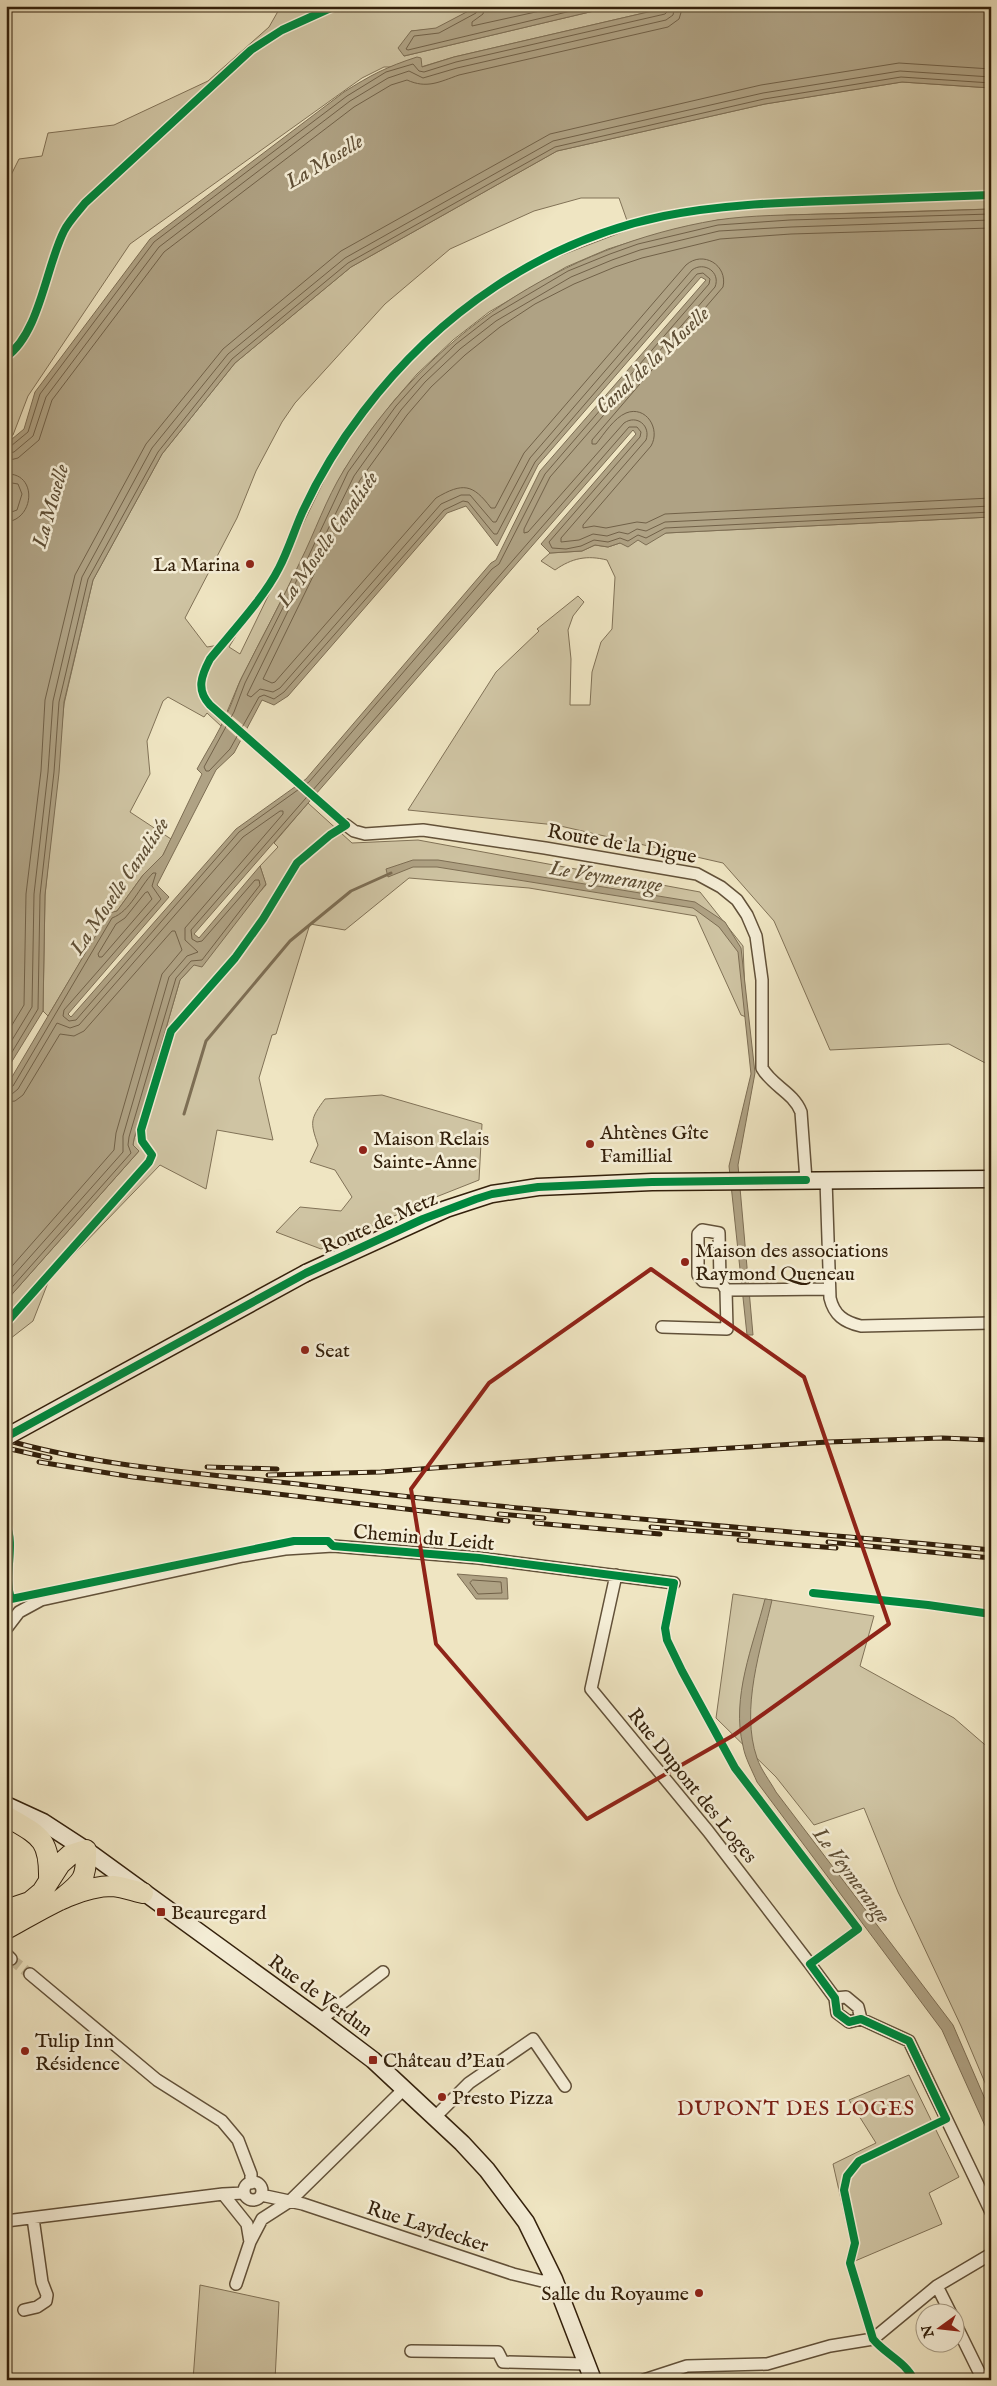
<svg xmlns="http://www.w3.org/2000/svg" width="997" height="2386" viewBox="0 0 997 2386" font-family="'IM FELL English',serif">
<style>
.green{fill:#cfc4a3;stroke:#817257;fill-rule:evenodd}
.water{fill:#afa284;stroke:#7d6e54;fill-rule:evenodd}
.pier{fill:#efe5c2}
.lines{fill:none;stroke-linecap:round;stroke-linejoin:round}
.shore{stroke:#716148;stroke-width:1}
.stream{stroke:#7d6e54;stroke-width:3}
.minor-tunnel{stroke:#c9be9d;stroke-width:11;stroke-dasharray:11 5.5;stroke-linecap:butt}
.minor-casing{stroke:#625139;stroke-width:14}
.secondary-casing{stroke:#33200b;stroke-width:19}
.motorway-casing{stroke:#33200b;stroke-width:22}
.minor{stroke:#f5eed7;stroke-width:11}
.secondary{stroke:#f5eed7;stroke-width:16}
.motorway{stroke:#efe5c2;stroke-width:20}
.rail-casing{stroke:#33200b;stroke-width:5}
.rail{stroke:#f5eed7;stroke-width:3;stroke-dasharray:9;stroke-linecap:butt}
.secondary-bridge-casing{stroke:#33200b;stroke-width:19;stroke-linecap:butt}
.secondary-bridge{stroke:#f5eed7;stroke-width:16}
.cycleway-casing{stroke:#f5eed7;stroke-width:11}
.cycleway{stroke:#00873e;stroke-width:8}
.marked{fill:none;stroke:#8f2418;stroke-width:4;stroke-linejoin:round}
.poi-dot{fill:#8f2418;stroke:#f5eed7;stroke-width:2}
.labels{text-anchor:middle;stroke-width:5;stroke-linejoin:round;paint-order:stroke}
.poi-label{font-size:20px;fill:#33200b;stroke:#f5eed7;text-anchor:start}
.street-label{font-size:20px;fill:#33200b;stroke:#f5eed7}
.water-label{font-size:21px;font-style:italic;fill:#5e4e35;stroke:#f5eed7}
.neighbourhood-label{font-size:21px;letter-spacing:1px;fill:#7a1f14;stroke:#f5eed7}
</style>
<rect width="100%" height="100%" fill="#efe5c2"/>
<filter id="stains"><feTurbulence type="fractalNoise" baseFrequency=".004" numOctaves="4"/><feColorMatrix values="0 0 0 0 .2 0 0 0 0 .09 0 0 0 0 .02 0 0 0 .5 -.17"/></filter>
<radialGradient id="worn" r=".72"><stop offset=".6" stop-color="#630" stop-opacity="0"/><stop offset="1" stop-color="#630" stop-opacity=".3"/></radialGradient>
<!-- green -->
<path class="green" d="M281,6h197l-42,23 -25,2 -7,25 211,-50h59l-220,51 -33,10h-37l-22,11 -232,166 -102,152 -15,39 -7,4v-254l13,-26 23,-3 6,-23 66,-8 94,-44 61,-54z
M902,82l89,6v121l-201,6 -72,5 -81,20 -29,9 -42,18 -77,45 -36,28 -36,34 -25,29 -48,67 -44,94 -60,117 -19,45 -14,-13 -3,4 -36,-20 -5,4 -16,40 3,33 -20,38 41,27 -8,16 -20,20 -26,36 -8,3 -61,102 -5,-5 2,-116 19,-191 29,-124 69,-126 73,-91 116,-96 206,-116 208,-47zM581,198h38l11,31 -81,31 -40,23 -31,19 -64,54 -52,63 -30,45 -92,190 -11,-7 8,-13 -11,10 -19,3 -22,-29 52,-100 19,-47 26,-49 13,-19 90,-99 65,-55 84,-38z
M991,517v549l-42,-22 -119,6 -56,-129 -51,-58 -167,-38 -148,-15 88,-138 43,-41 -2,-2 41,-33 6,6 -11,14 -5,14 3,29 -1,46h20l2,-33 9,-30 11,-13 3,-52 -8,-17c-20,-5 -35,-2 -52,10l-14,-9 9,-8 32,-2 13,-6 13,2 12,-4 46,-10z
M308,803l44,40 66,-3 282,52 43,54 3,71 -5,-2 -45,-99 -167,-28 -120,-10 -64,52 -35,-6 -34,110 -4,1 -13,43 14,62 -56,-10 -11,59 -46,-24 -111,115 -16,41 -27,21v-41l133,-150 -6,-6 1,-6 46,-159 86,-95 -6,-19 18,-19 -4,-4z
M382,1095l100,29 -3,56 -43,17 -115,52 -45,-17 24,-25 41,4 11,-14 -17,-27 -25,-8 8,-17c-8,-23 -8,-26 7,-46z
M733,1594l141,22 -14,50 94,52 37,32v347l-30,-71 -63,-134 -34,-84 -50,17 -38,-48 -60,-59z
M909,2075l50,102 -30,16 13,31 -87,37 -22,-97 43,-21 -27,-43z
M200,2285l79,17 -4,78h-82z"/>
<!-- water -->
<path class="water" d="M478,6h137l-211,50 -6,-8 13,-17 25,-3z
M674,6h317v82l-89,-6 -137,22 -208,47 -206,116 -116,96 -73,91 -69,126 -29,122 -5,71 -14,122 -2,116 -37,60v-561l5,-17h-5v-49l18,-15 11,-37 115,-153 194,-147c27,-17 42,-25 73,-35l4,1 1,9 32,-10z
M991,209v308l-325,16 -20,12 -8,-5 -10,7 -8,-4 -12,4 -13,-2 -13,6 -32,2 -9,-9 95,-110 -3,-4 -439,504 5,4 61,-72 6,18 -64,83 -8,-2 -14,15 -46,159 -1,6 6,6 -133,150v-214l103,-174 8,-2 26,-36 20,-20 39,-81 -5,-5c11,-20 24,-40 33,-62 4,-9 7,-20 12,-30 19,-38 40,-76 58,-115 15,-30 26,-63 44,-92 82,-135 218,-224 373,-250 34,-5 72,-5 107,-6 56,-1 111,-3 167,-5zM701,277l5,3 -166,191 -44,89 -5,3 -185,216 -70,50 -165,188 -3,-3 101,-117 -12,-12 59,-115 18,-17 28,-53 12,5 14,-9 159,-183 19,-7 31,40 41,-81z
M413,860h25l257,42 30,20 16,26 14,125 -17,92 15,170h-6l-18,-169 22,-92 -13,-122 -19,-25 -26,-19 -256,-41h-24l-25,10 -2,-8z
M457,1574l50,4 1,21h-32z
M765,1599l7,1c-11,48 -32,109 -15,158 4,12 13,23 19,34l177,233 38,88v26l-49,-109 -185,-248c-5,-12 -12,-24 -14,-36 -12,-49 10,-100 22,-147z"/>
<!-- pier -->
<path class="pier" d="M226,711l23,19 -7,12 -22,-20z"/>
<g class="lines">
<!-- shore -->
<path class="shore" d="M479,6l-3,7 -37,20 -25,3 -8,13 2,1 184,-44
M485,6l-2,8 -11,8v4l91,-20
M991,220l-200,7 -72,4 -79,19 -28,10 -41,17 -75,44 -36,28 -35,33 -24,28 -47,66 -107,219 4,2 9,-8 13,3 7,-4 161,-184 20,-9h9l23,27h3l34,-64 162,-188c12,-9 29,2 23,17l-165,190 -26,52v4l4,-1 96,-109c13,-9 27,3 22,17l-85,98v4l18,-2 14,-6 14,2 12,-4 9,2 9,-5 9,2 19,-9 326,-16
M991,228l-200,6 -71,5 -78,19 -27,9 -41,17 -39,20 -35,23 -35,28 -34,32 -24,28 -47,65 -97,199 9,4 3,-1 161,-184c27,-16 37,-14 55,10h4l29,-55 162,-188c17,-15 42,0 37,22l-131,153v4h4c8,-10 18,-26 30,-31 20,-8 35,16 25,33l-68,79v3l11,-2 12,2 31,-6 9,1 19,-9 326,-16
M6,448l5,-2 17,-14 12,-38 114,-152 193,-146 39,-24 27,-8 6,7 5,1 32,-10 209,-48 3,-3 1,-5
M6,454l8,-2 19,-16 13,-39 113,-150 191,-146 38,-23 21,-7 14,7 34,-10 209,-48 7,-5 2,-9
M6,461l12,-3 21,-18 13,-40 112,-148 190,-145 37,-22 16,-5c20,9 32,2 52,-5l209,-48 11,-8 4,-13
M6,474c32,-2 29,46 0,48
M6,482l12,2 4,10 -5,16 -11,4
M148,892l4,7 -50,58h-3l-1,-3 18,-30 9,-6 20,-25z
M6,1035l18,-30 2,-111 15,-123 4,-71 30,-125 71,-131 77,-95 118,-98 209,-117 211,-49 138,-22 92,6
M6,1050l26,-43 2,-113 14,-122 5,-71 29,-124 70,-129 76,-94 117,-96 208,-117 210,-48 137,-22 91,6
M6,1062l32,-53 2,-114 14,-123 5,-70 29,-123 70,-127 74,-93 116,-96 207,-116 209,-48 137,-22 90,6
M6,1089l7,-3 99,-168c19,-7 27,-31 41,-45h3l-4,13 9,13 -97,111 -1,6 6,5 7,-1 163,-188 70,-50 183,-213 7,-5 46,-90 164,-190 1,-5 -7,-6 -6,1 -162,188 -38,72h-3l-26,-32 -5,-1 -19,9 -160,182 -10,7 -10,-4 -5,2 -29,52 -21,22h-3l-2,-4 30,-55 11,-29 59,-117 44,-94 48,-66 25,-28 35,-34 36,-28 76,-45 42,-17 28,-10 80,-19 72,-5 201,-6
M6,1095l6,-1 6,-5 39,-66 13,5 9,-3 164,-188 37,-26h3v3l-98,114v12l13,12 -11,4 -18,21 -46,159v16l-117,132
M6,1102l9,-1 8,-6 37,-61 14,2 10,-5 88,-100h3l7,19 -20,24 -46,159 -2,17 -108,123
M6,1294l125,-141 -3,-8 1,-8 47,-159 15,-17 11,-1 58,-75 -1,-5h-4l-53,61 -5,1 -5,-3 -1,-9 438,-503h8l4,5 -1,5 -91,105 3,6 14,1 15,-3 13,-6 14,2 12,-4 8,3 10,-6 8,3 19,-10 326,-16
M473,1580l28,2 1,11 -24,1 -8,-11z"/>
<!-- stream -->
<path class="stream" d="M184,1114l22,-73 84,-100 61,-50 40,-18"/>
<!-- minor-tunnel -->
<path class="minor-tunnel" d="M11,1959l19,15"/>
<defs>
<path id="minor" d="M346,825l8,6 11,3 58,-4 122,18 152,26 24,13 16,13 10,15 9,21 6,44v88c10,18 31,24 39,44l5,68
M826,1180l4,118c4,17 14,24 31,28l130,-3
M720,1280l-3,2 -14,-1 -5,-6v-41l4,-4 17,3 1,47 6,10
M662,1327l65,2 -1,-39 103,-1
M616,1575l-25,114 117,142 102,133 25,34 2,15 12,9 12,-3 48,22 82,171
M6,1629l13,-17 22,-12 202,-44 42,-7 48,-3 146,12 195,25
M6,1954l5,5
M30,1974l127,106 65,41 16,19 13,34v9
M835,1998l11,-1 12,10 3,12
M320,2020l63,-48
M435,2117l34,-34 64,-44 32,47
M244 2191a9 9 0 1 1 18 0a9 9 0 1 1-18 0Z
M223,2194l24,30 3,18 -14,42
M261,2195l42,9 210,70 29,7 12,-2
M6,2221l217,-27 21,-1
M250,2242l12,-23 28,-18 114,-112
M937,2286l14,28
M24,2310l13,-3 9,-6 1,-6 -5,-13 -9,-64
M954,2321l29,59
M411,2351l87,1 5,10 84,2
M644,2380l43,-14 80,-2 63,-18 43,-7 64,-53 54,-32"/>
<path id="secondary" d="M306,1273l140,-64 46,-15 46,-7 114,-5 339,-3
M6,1805l37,17 43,28 234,170 53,40 89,83 25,27 39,52 28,57 39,101"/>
<path id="motorway" d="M6,1816c34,20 44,22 43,64
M6,1910l24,-8 12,-10 18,-28 10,-9 16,-5c1,30 -4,32 -26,50
M6,1929c32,-17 69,-43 107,-43 10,1 21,5 30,7"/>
</defs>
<!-- minor casing -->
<use href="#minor" class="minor-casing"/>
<!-- secondary casing -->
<use href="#secondary" class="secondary-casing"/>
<!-- motorway casing -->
<use href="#motorway" class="motorway-casing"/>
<!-- minor -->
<use href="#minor" class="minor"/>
<!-- secondary -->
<use href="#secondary" class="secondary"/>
<!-- motorway -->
<use href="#motorway" class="motorway"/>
<defs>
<path id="rail" d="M6,1440c98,28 200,33 300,45 228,28 457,43 685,65
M6,1448l44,10
M39,1462l94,15 375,44
M207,1467l70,2
M268,1475l113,-3 186,-14 261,-16 114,-4 49,2
M499,1514l45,4
M535,1523l125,11
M651,1527l97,8
M739,1540l97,8
M828,1542l163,16"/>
</defs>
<!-- rail casing -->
<use href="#rail" class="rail-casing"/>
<!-- rail -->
<use href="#rail" class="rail"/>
<defs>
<path id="secondary-bridge" d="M6,1437l300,-164"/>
</defs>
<!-- secondary-bridge casing -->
<use href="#secondary-bridge" class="secondary-bridge-casing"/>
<!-- secondary-bridge -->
<use href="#secondary-bridge" class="secondary-bridge"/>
<defs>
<path id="cycleway" d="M6,357c34,-24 40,-91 58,-126 5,-10 14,-19 21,-28l166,-153 31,-20 53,-24
M6,1323l143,-161 3,-7 -10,-14 -1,-11 30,-99 64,-73 28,-39 34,-56 33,-28 16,-10 -136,-120c-14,-15 -9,-29 0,-46 21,-26 54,-61 69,-91 9,-17 15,-37 23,-55 16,-35 38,-71 61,-101 75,-99 179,-171 301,-196 54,-11 109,-13 163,-15 55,-2 109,-4 164,-6
M6,1437l300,-164 117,-54 53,-20 16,-5 46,-7 114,-5 154,-2
M6,1524c10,22 -3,50 5,75l283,-58h34l5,5 146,12 195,25 -9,45 2,12 15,31 53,97 123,161 -48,35 25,34 2,15 12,9 12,-3 48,22 37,78 -87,42 -12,15 -3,14 11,53 -5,20 23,76c12,15 33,23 41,41
M813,1593l115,12 63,9"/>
</defs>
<!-- cycleway casing -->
<use href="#cycleway" class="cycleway-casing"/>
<!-- cycleway -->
<use href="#cycleway" class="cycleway"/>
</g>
<!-- marked area -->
<path class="marked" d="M651,1269l153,108 85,247 -155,111 -147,84 -151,-175 -25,-155 78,-106z"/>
<!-- markers -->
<g class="poi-dot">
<circle cx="250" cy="564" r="5"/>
<circle cx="590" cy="1144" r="5"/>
<circle cx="363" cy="1150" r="5"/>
<circle cx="685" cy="1262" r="5"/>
<circle cx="305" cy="1350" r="5"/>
<rect x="156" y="1907" width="10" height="10" rx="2.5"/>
<circle cx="25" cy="2051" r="5"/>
<rect x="368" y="2055" width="10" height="10" rx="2.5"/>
<circle cx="442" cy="2097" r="5"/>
<circle cx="699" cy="2293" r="5"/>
</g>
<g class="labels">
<!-- poi labels -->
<g class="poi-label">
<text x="240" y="571" text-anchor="end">La Marina</text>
<text x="600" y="1139">Ahtènes Gîte<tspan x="600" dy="23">Famillial</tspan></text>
<text x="373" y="1145">Maison Relais<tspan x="373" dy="23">Sainte-Anne</tspan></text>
<text x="695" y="1257">Maison des associations<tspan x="695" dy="23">Raymond Queneau</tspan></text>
<text x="315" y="1357">Seat</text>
<text x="171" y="1919">Beauregard</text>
<text x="35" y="2047">Tulip Inn<tspan x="35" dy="23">Résidence</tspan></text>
<text x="383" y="2067">Château d'Eau</text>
<text x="452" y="2104">Presto Pizza</text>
<text x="689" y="2300" text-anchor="end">Salle du Royaume</text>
</g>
<!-- street labels -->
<g class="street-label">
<text transform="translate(622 843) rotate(10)" y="7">Route de la Digue</text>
<text transform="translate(379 1222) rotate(-24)" y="7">Route de Metz</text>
<text transform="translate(424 1537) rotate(5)" y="7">Chemin du Leidt</text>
<text transform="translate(693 1785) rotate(51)" y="7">Rue Dupont des Loges</text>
<text transform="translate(321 1995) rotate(36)" y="7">Rue de Verdun</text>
<text transform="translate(428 2226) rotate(18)" y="7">Rue Laydecker</text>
</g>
<!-- water labels -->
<g class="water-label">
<text transform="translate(324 161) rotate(-31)" y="7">La Moselle</text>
<text transform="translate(652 360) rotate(-43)" y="7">Canal de la Moselle</text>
<text transform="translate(50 506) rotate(-74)" y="7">La Moselle</text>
<text transform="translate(327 539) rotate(-55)" y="7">La Moselle Canalisée</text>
<text transform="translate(606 876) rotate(9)" y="7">Le Veymerange</text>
<text transform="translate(119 886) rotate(-56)" y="7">La Moselle Canalisée</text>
<text transform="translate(852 1875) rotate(53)" y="7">Le Veymerange</text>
</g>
<!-- neighbourhood labels -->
<g class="neighbourhood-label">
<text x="796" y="2115">DUPONT DES LOGES</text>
</g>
</g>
<!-- margin -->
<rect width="997" height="2386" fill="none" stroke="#efe5c2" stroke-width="25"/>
<rect x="8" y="8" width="982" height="2371" fill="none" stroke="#33200b" stroke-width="2.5"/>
<rect x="12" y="12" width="972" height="2361" fill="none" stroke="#33200b"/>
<!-- north arrow -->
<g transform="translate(940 2328) rotate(255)"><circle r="24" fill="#f5eed7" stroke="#a79c85"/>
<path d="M0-4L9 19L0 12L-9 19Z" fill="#8f2418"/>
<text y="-8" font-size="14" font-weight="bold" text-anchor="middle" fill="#33200b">N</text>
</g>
<rect width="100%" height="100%" filter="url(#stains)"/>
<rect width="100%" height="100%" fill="url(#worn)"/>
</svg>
